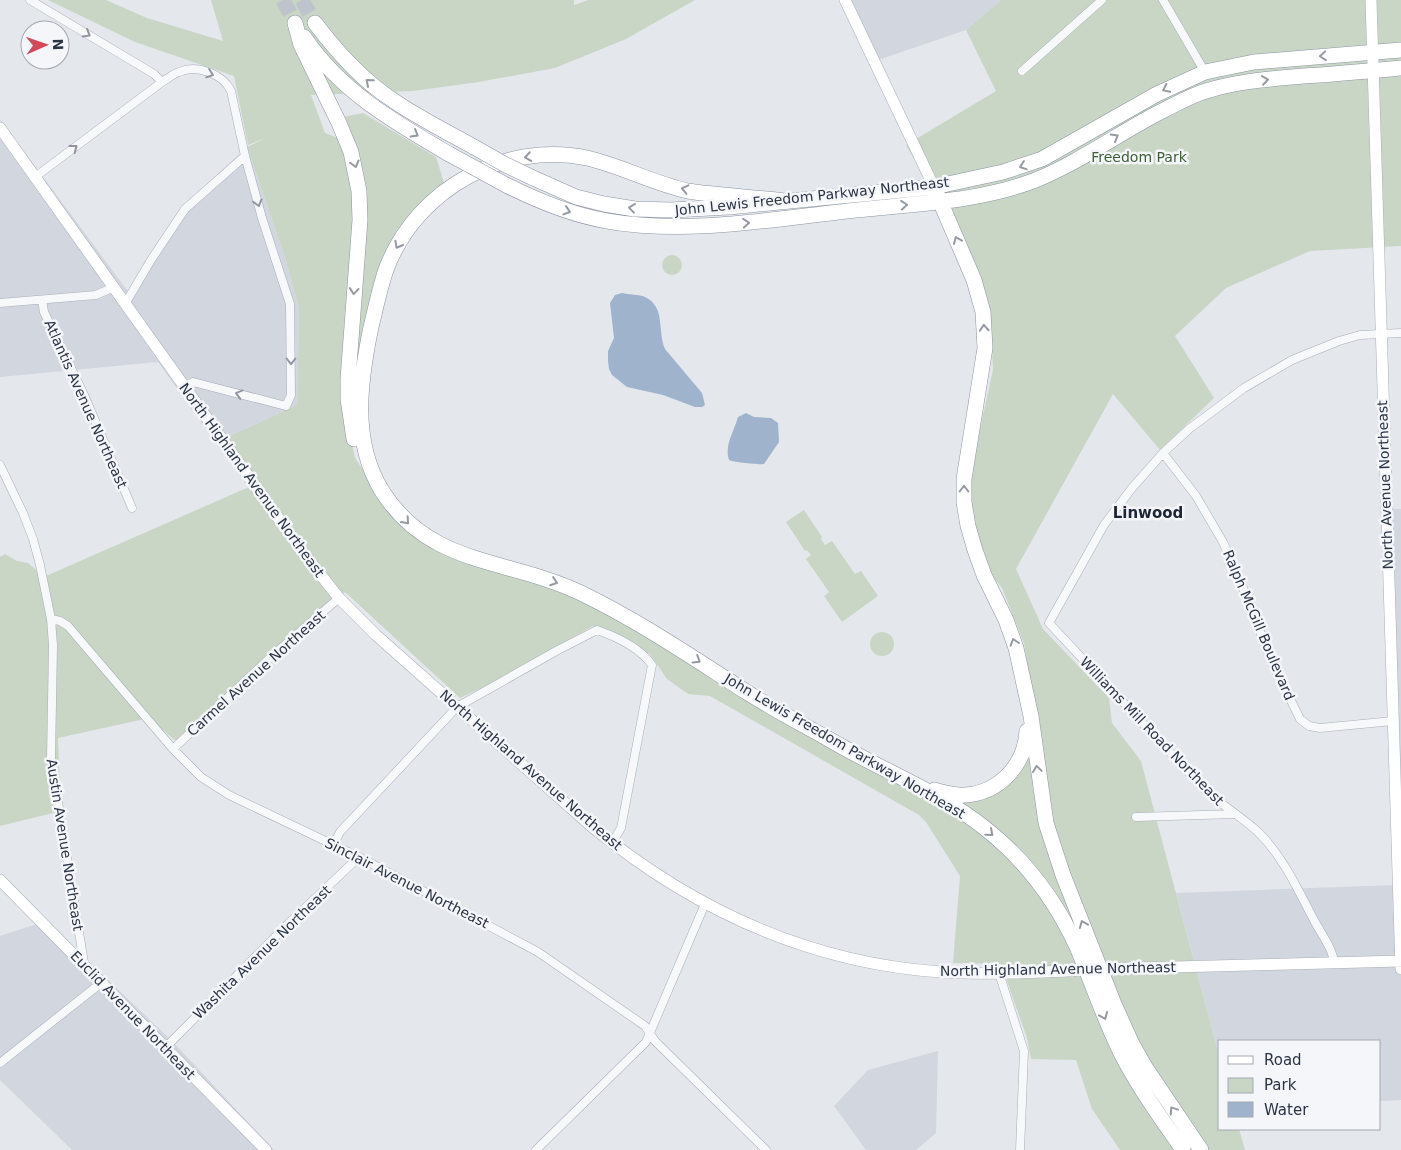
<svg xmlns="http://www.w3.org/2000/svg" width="1401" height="1150" viewBox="0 0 1401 1150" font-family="'DejaVu Sans',sans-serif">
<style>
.built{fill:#d2d6de}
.green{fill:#c9d6c5}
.water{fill:#9fb4cc}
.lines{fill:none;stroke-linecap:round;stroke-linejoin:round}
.highway-tunnel{stroke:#bfc3cb;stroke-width:15;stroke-dasharray:15 8;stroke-linecap:butt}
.street-casing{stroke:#a9aeb7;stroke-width:9}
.secondary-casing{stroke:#a9aeb7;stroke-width:12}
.highway-casing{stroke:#8b94a3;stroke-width:16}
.street{stroke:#f7f8fa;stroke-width:8}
.secondary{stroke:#fff;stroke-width:11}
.highway{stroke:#fff;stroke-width:15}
.highway-bridge-casing{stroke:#8b94a3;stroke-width:16;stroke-linecap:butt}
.highway-bridge{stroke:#fff;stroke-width:15}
.oneway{stroke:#9196a0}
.oneway2{stroke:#959aa2}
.labels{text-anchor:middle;stroke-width:5;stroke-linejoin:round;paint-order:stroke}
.park-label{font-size:14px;fill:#3f6138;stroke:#f4f6f9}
.street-label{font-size:14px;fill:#2b3445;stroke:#f4f6f9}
.neighbourhood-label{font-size:15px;font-weight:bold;fill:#1d2536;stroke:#f4f6f9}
</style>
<rect width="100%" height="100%" fill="#e4e7ec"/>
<!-- built -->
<path class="built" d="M848,0h153l-35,30 -91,31z
M0,119l130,175 56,-91 61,-56 37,107 15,54 -2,97 -72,33 -20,-10 -47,-66 -158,15z
M1387,509h14v591l-21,1v-60h-160v19l-44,-167 220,-8z
M46,921l127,121 101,108h-202l-72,-70v-144z
M938,1051l-2,82 -20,17h-50l-32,-44 34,-36z"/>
<!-- green -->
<path class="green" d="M48,0h58l41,18 76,23 -12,-41h363v5l14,-5h107l-69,39 -71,29 -76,14 -66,9 -102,4 14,38 15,6 15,62 -10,210 10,47 40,60 35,29 62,22 43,10 68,31 294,170 83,18 58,-62 -14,-93 -22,-55 -9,-11 -23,-62 2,-50 21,-95 -2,-45 -12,-52 -73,-128 90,-54 -30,-61 35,-30h400v246l-91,5 -84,37 -51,48 39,62 -54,52 -47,-56 -97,175 27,60 66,69 3,25 29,38 79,299v69h19l6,21h-125l-28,-41 -16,-49 -45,-1 -4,-21 -26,-74 -48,-1 7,-87 -34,-54 -7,-7 -209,-119 -22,-2 -21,-15 -17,-25 -57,-28 -105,59 -28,13 -115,-106 -168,150 -28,-24 -91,20 3,73 -61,15v-269l5,-3 12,7 11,2 14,12 4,1 212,-93 -33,-45 72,-33 2,-97 -15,-54 -37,-107 19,-9 -18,7 -14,-69 -99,-34z
M363,113l73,44 9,29 -42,44 -53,164 12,-153 -19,-124z
M662 265a10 10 0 1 1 20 0a10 10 0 1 1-20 0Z
M804,510l18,27 -1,2 4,6 7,-4 23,33 6,-3 17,25 -36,26 -18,-26 5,-4 -23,-33 5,-4 -4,-5 -2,1 -19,-29z
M870 644a12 12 0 1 1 24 0a12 12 0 1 1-24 0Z"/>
<!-- water -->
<path class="water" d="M622,293c7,2 17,1 23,4 21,10 12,33 20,52l37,44 3,12 -3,2h-7l-32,-12 -36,-8 -15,-12 -3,-6 -1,-8v-10l6,-13 -4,-35 5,-8z
M746,413l8,4 17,1 7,5 1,19 -15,22c-4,1 -32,-2 -35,-4 -5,-15 5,-28 9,-43z"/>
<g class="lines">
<!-- highway-tunnel -->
<path class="highway-tunnel" d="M283,0l12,23
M302,0l13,23"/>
<defs>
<path id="street" d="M30,0l124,74 8,8
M1163,0l42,72
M1022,71l80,-71
M35,177l127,-95c5,-3 11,-8 17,-10 18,-8 44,2 52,19l14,65 17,62 28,86 1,91 -5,11 -93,-24 -8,5
M42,300l2,12 41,85 47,111
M0,303l96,-8 18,-8
M125,304l26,-44 34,-51 60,-53
M1163,453l33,43 27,46 17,38 32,82 28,57 9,7 11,2 73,-7
M0,465l23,48 10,26 7,26 11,54 2,26 -2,114 33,204
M51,619l9,2 8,5 105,123 28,28 28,18 130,62 179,95 107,74 10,15 111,109
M173,749l99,-93 67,-58
M1136,817l99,-3
M334,844l6,-12 117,-125 101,-57 39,-20c20,7 43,18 55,35l-31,163 -9,15
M1334,963c-1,-14 -12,-28 -19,-41 -16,-30 -32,-66 -57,-90 -16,-15 -35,-26 -51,-40l-158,-169 55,-98 28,-37 31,-35 26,-24 55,-41 48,-28 47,-19 21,-6 41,-2
M999,973l25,78 -4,99
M165,1048l123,-124 71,-67
M0,1063l101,-80
M536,1150l110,-108 59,-138"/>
<path id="secondary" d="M845,0l89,187
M1371,0l30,969
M0,128l301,422 38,48 37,37 214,190c102,84 219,138 351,147 66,4 131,-2 196,-4 88,-3 176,-4 264,-7
M0,880l266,270"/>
<path id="highway" d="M295,23l6,22 38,78 12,29 8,39 1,29 -12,159v20l6,40
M315,23c23,30 47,57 79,78 25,17 53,31 80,46
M304,37c36,54 90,85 145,117
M531,177l45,20 28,7 31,5 36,1 58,-3 205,-20 69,-15 39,-13 115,-65 48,-22 49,-10 147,-12
M506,185c32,16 66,30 101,36 84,15 176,-4 260,-12 56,-6 113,-8 166,-28 46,-18 87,-49 131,-71 14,-7 28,-15 42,-19 32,-10 65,-12 97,-15 33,-2 65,-5 98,-8
M934,187l40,93 9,32 2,36 -21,131v23l4,24 7,24 9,25 22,45 10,28 15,68 15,107 17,52 51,129 18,40 13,23 56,83
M785,201c-32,-4 -65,-5 -97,-10 -34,-7 -66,-25 -101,-33 -82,-17 -169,30 -200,109 -7,19 -11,40 -16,60 -11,53 -20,114 11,164 48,76 126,67 199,102 58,28 112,65 167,100 27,17 56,32 84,48 51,30 108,51 154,88 39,31 70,72 91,118 15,35 27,72 44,106 17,34 41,66 62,97
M934,790c10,3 20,6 31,5 34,-2 60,-30 62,-64"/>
</defs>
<!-- street casing -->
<use href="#street" class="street-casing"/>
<!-- secondary casing -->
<use href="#secondary" class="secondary-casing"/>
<!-- highway casing -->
<use href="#highway" class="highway-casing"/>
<!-- street -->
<use href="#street" class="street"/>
<!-- secondary -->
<use href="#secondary" class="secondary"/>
<!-- highway -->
<use href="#highway" class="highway"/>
<defs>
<path id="highway-bridge" d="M474,147l30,17 27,13
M449,154l57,31"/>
</defs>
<!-- highway-bridge casing -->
<use href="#highway-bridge" class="highway-bridge-casing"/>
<!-- highway-bridge -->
<use href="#highway-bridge" class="highway-bridge"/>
</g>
<!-- one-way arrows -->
<defs><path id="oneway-chevron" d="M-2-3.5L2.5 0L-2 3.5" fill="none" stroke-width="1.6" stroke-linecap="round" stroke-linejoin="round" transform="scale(1.25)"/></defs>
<g class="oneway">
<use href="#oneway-chevron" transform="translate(87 34) rotate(31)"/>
<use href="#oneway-chevron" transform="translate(210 74) rotate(19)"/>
<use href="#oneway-chevron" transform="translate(74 148) rotate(-37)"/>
<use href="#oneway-chevron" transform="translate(258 203) rotate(75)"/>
<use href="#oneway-chevron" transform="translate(291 361) rotate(90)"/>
<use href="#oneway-chevron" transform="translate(239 394) rotate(-165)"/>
</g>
<g class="oneway2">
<use href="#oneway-chevron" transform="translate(1323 56) rotate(175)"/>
<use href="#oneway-chevron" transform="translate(1265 80) rotate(-8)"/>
<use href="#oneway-chevron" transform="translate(369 82) rotate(-139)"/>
<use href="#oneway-chevron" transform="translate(1166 89) rotate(154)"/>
<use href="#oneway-chevron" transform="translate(415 134) rotate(30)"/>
<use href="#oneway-chevron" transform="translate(1115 137) rotate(-30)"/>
<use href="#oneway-chevron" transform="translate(528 157) rotate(171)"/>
<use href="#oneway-chevron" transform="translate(355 164) rotate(75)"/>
<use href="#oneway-chevron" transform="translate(1023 166) rotate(161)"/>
<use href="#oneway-chevron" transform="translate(685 189) rotate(-167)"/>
<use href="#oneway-chevron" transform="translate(904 205) rotate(-5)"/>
<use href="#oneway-chevron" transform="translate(632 208) rotate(-173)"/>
<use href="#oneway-chevron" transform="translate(567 211) rotate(18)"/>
<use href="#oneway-chevron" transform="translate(746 223) rotate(-5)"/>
<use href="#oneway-chevron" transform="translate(957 240) rotate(-113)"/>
<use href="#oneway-chevron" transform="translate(398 245) rotate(120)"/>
<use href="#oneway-chevron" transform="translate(354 291) rotate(95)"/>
<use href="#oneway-chevron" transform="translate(984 328) rotate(-93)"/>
<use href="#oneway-chevron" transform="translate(964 489) rotate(-90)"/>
<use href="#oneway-chevron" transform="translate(406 521) rotate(48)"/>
<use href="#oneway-chevron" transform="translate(554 582) rotate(20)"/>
<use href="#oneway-chevron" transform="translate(1014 642) rotate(-108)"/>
<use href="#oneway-chevron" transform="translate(697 660) rotate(32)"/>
<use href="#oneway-chevron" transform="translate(1037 769) rotate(-98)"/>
<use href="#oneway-chevron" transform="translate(990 833) rotate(41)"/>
<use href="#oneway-chevron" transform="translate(1083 924) rotate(-112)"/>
<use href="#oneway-chevron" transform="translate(1104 1016) rotate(67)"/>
<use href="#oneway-chevron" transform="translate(1173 1110) rotate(-124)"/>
</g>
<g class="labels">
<!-- park labels -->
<g class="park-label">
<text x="1139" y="162">Freedom Park</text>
</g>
<!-- street labels -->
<g class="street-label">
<text transform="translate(812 196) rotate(-6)" y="5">John Lewis Freedom Parkway Northeast</text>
<text transform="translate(86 404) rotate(66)" y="5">Atlantis Avenue Northeast</text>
<text transform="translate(252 480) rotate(54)" y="5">North Highland Avenue Northeast</text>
<text transform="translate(1385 485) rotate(-92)" y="5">North Avenue Northeast</text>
<text transform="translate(1259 625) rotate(67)" y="5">Ralph McGill Boulevard</text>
<text transform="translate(256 673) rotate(-42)" y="5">Carmel Avenue Northeast</text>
<text transform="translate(1152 731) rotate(46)" y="5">Williams Mill Road Northeast</text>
<text transform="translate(845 746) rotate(30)" y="5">John Lewis Freedom Parkway Northeast</text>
<text transform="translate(531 770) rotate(41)" y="5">North Highland Avenue Northeast</text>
<text transform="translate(65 845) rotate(81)" y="5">Austin Avenue Northeast</text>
<text transform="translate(407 883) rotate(27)" y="5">Sinclair Avenue Northeast</text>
<text transform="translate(262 952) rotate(-44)" y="5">Washita Avenue Northeast</text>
<text transform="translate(1058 969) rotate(-1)" y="5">North Highland Avenue Northeast</text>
<text transform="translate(133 1015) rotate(46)" y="5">Euclid Avenue Northeast</text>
</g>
<!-- neighbourhood labels -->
<g class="neighbourhood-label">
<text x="1148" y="518">Linwood</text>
</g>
</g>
<!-- legend -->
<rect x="1218" y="1040" width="162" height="90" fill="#f4f6f9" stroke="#a4a8b1"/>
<rect x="1228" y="1056" width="25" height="8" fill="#ffffff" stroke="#a4a8b1"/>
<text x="1264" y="1065" font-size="15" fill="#2b3445">Road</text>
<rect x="1228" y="1078" width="25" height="15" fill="#c9d6c5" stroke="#a4a8b1"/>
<text x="1264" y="1090" font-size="15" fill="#2b3445">Park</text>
<rect x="1228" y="1102" width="25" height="15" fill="#9fb4cc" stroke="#a4a8b1"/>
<text x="1264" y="1115" font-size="15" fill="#2b3445">Water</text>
<!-- north arrow -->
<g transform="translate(45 45) rotate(88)"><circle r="24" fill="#f4f6f9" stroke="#a4a8b1"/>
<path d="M0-4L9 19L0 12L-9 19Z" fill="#d1495b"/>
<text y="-8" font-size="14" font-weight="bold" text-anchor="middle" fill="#2b3445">N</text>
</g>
</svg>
